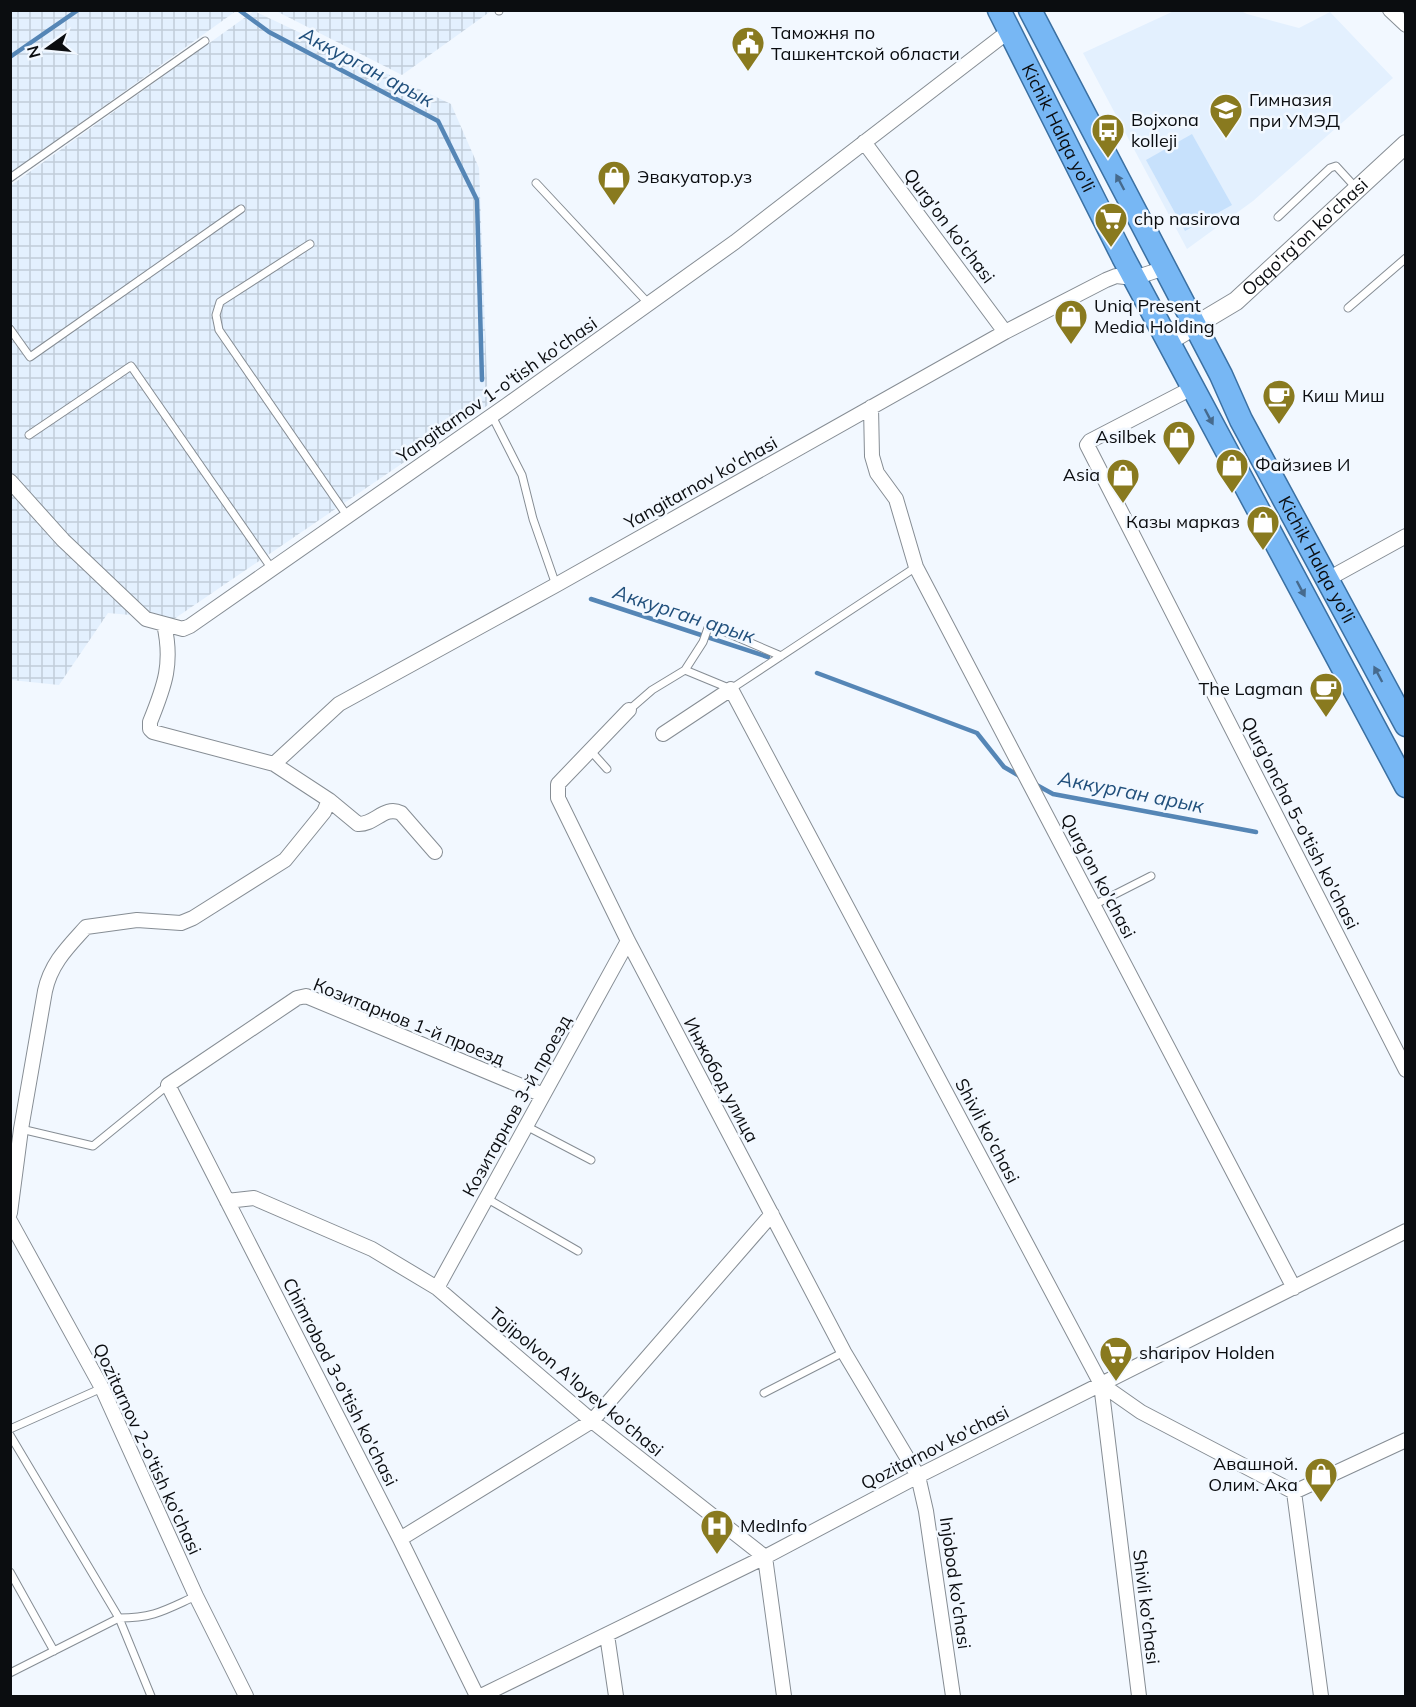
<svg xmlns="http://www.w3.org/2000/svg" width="1416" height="1707" viewBox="0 0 1416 1707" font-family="Mulish,sans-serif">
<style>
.built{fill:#e3f0fe}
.industrial{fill:url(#industrial-grid)}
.pitch{fill:#c7e1fc}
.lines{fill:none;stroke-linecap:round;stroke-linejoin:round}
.stream{stroke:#5586b6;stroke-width:4.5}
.service-casing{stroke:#868d94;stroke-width:9}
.minor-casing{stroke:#868d94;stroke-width:16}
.secondary-casing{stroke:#868d94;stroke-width:20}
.trunk-casing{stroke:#3b70a2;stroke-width:25}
.service{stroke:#fff;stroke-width:7}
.minor{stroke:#fff;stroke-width:14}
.secondary{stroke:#fff;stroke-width:18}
.trunk{stroke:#77b7f4;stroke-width:22}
.oneway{fill:#466a8d}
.labels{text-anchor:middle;stroke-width:5;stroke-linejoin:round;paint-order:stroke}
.poi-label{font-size:18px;fill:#0b0d10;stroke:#f2f8ff;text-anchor:start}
.street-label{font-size:18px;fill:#0b0d10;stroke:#f2f8ff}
.water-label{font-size:20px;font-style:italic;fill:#21507c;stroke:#f2f8ff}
</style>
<defs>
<pattern id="industrial-grid" width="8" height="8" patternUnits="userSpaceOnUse" patternTransform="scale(1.5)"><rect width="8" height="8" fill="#e3f0fe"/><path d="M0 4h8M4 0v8" fill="none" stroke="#c1cdd9"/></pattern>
</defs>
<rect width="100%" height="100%" fill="#f2f8ff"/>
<!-- built -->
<path class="built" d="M1174,11h67l6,3 52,14 31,-16 63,66 -140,123 -66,48 -104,-196z"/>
<!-- industrial -->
<path class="industrial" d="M11,10h225v1l-225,162z
M254,11l197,93 28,64 9,237 -314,214 -66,-6 -49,72 -48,-5 -1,-494z
M276,11h215l-89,64z"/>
<!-- pitch -->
<path class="pitch" d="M1192,134l40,71 -47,26 -39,-71z"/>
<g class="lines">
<!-- stream -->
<path class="stream" d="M239,10l30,22 169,89 39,79 5,180
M10,57l68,-47
M591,599l177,58
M817,673l160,60 27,34 17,10
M1033,783l20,11 203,38"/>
<defs>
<path id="service" d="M499,11v-1
M10,178l195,-137
M536,183l113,121
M1278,217l52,-49 6,-2 21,23
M310,244l-90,58 -4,13 3,15 129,187
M1348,308l58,-50
M10,329l20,28 211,-148
M492,416l30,59 11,44 23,66
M29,435l102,-69 141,203
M685,670l18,-28 6,-17 72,31
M629,710l23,-20 33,-20 46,19 185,-122
M590,750l17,19
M1094,905l57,-29
M526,1126l65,34
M21,1129l72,17 75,-61
M486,1198l92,53
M764,1393l80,-41
M10,1429l92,-41
M10,1435l109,183c35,0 46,-8 77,-22
M10,1572l44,79
M10,1673l109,-55 32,78"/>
<path id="minor" d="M1390,10l16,15
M864,142l141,190
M1194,387l-104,54 -3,4 319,625
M871,407l1,49 5,17 19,26 20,68 378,721
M10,481l53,59 83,79 37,10 7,-3 317,-221 228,-163 274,-211
M1328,579l78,-43
M164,624c9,39 1,61 -14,98v7l3,3 121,32 55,36 29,24c17,1 26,-19 43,-11l34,39
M629,710l-71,74v14l70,143 216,411 74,124 8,35 27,185
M663,734l68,-45 370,695 38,312
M274,764l65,-60 217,-119 449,-253 101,-52 10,-4 18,2 31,-10
M227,1201l27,-3 118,51 65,39 155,133 173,136 19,139
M10,1213l11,-84 24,-138c6,-28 23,-44 41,-64l51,-7 44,3 12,-5 92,-58 39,-48 5,-12
M10,1221l92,167 94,208 50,100
M437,1288l191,-347
M1101,1384l40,28 153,80 27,204
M1294,1492l112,-52
M400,1539l192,-118 180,-207
M607,1635l9,61
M477,1696l-77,-157 -232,-454 129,-87 9,-2 237,99
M481,1696l284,-139 153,-81 488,-245"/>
<g id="secondary">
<path id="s1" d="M1169,341l67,-40 170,-157"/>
</g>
<g id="trunk">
<path id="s2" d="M999,10l124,247 283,529"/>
<path id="s3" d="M1030,10l191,365 20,45 165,305"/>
</g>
</defs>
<!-- service casing -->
<use href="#service" class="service-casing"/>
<!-- minor casing -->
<use href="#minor" class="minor-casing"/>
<!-- secondary casing -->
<use href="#secondary" class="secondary-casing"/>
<!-- trunk casing -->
<use href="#trunk" class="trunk-casing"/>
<!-- service -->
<use href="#service" class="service"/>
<!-- minor -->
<use href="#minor" class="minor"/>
<!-- secondary -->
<use href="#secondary" class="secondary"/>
<!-- trunk -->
<use href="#trunk" class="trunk"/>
</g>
<!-- one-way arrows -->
<defs><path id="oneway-solid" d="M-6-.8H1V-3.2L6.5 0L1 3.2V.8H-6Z" transform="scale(1.5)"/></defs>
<g class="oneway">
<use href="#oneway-solid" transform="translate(1120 182) rotate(-118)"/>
<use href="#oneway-solid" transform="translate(1209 417) rotate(62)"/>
<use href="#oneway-solid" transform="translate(1301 589) rotate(62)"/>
<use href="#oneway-solid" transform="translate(1378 674) rotate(-118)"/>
</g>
<!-- icons -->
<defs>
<symbol id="civic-pin" viewBox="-11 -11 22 30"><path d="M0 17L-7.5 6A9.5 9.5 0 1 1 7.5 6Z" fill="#897a1f" stroke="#f2f8ff"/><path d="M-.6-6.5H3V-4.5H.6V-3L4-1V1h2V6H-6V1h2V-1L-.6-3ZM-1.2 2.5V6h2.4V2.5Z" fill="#fff"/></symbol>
<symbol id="school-pin" viewBox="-11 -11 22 30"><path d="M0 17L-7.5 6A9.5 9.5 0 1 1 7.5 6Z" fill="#897a1f" stroke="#f2f8ff"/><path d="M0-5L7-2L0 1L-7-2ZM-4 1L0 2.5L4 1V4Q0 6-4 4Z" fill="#fff"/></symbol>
<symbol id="bus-pin" viewBox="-11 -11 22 30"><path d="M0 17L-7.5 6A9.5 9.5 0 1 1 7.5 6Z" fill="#897a1f" stroke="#f2f8ff"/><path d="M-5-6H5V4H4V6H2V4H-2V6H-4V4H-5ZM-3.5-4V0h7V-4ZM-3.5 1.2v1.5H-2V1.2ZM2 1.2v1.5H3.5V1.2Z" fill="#fff"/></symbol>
<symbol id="shop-pin" viewBox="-11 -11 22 30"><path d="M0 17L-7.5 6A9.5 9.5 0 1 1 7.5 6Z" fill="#897a1f" stroke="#f2f8ff"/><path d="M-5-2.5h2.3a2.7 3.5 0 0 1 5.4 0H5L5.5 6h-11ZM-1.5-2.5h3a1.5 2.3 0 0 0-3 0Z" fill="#fff"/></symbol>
<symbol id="supermarket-pin" viewBox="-11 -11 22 30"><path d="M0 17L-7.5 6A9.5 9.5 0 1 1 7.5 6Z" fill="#897a1f" stroke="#f2f8ff"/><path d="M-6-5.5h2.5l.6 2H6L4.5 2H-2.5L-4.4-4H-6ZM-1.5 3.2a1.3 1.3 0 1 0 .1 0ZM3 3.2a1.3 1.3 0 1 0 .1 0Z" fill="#fff"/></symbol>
<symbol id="cafe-pin" viewBox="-11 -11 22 30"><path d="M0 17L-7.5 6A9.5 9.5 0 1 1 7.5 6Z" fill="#897a1f" stroke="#f2f8ff"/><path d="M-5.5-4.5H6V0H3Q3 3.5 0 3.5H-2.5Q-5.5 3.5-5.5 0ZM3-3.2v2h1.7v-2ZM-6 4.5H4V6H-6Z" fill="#fff"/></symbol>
<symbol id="hospital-pin" viewBox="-11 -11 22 30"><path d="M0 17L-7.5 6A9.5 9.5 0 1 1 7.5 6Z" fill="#897a1f" stroke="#f2f8ff"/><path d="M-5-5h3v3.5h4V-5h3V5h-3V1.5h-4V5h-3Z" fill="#fff"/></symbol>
</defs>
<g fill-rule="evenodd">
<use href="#civic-pin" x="729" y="24" width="38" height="52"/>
<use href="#school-pin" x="1207" y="91" width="38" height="52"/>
<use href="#bus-pin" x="1089" y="111" width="38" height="52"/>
<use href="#shop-pin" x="595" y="158" width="38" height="52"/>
<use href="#supermarket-pin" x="1092" y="200" width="38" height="52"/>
<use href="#shop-pin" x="1052" y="297" width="38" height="52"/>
<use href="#cafe-pin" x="1260" y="377" width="38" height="52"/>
<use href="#shop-pin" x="1160" y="418" width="38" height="52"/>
<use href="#shop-pin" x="1213" y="446" width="38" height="52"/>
<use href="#shop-pin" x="1104" y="456" width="38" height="52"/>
<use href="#shop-pin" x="1244" y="503" width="38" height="52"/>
<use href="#cafe-pin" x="1307" y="670" width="38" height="52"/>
<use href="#supermarket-pin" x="1097" y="1334" width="38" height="52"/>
<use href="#shop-pin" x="1302" y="1455" width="38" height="52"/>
<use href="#hospital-pin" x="698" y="1507" width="38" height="52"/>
</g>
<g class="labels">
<!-- poi labels -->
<g class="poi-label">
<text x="771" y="39">Таможня по<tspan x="771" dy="21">Ташкентской области</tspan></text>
<text x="1249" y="106">Гимназия<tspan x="1249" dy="21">при УМЭД</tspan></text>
<text x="1131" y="126">Bojxona<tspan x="1131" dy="21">kolleji</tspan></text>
<text x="637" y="183">Эвакуатор.уз</text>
<text x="1134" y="225">chp nasirova</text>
<text x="1094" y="312">Uniq Present<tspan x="1094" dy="21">Media Holding</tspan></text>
<text x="1302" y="402">Киш Миш</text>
<text x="1156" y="443" text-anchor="end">Asilbek</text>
<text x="1255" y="471">Файзиев И</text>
<text x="1100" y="481" text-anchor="end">Asia</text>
<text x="1240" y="528" text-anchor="end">Казы марказ</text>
<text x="1303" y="695" text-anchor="end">The Lagman</text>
<text x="1139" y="1359">sharipov Holden</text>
<text x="1298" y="1470" text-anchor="end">Авашной.<tspan x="1298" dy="21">Олим. Ака</tspan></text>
<text x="740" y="1532">MedInfo</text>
</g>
<!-- street labels -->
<g class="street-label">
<text dy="6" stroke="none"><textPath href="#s2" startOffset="132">Kichik Halqa yo'li</textPath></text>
<text transform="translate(949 226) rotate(53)" y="6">Qurg'on ko'chasi</text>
<text dy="6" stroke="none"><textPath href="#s1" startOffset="172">Oqqo'rg'on ko'chasi</textPath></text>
<text transform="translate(497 390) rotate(-35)" y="6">Yangitarnov 1-o'tish ko'chasi</text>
<text transform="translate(701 483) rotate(-29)" y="6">Yangitarnov ko'chasi</text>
<text dy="6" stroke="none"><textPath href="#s3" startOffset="620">Kichik Halqa yo'li</textPath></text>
<text transform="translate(1300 823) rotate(63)" y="6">Qurg'oncha 5-o'tish ko'chasi</text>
<text transform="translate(1098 876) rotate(62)" y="6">Qurg'on ko'chasi</text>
<text transform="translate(409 1022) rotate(22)" y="6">Козитарнов 1-й проезд</text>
<text transform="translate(721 1080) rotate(62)" y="6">Инжобод улица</text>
<text transform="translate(517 1106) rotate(-61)" y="6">Козитарнов 3-й проезд</text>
<text transform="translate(987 1131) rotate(62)" y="6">Shivli ko'chasi</text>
<text transform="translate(340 1382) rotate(63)" y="6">Chimrobod 3-o'tish ko'chasi</text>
<text transform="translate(576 1382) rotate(40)" y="6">Tojipolvon A'loyev ko'chasi</text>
<text transform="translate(935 1448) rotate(-27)" y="6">Qozitarnov ko'chasi</text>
<text transform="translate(147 1449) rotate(65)" y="6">Qozitarnov 2-o'tish ko'chasi</text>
<text transform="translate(955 1583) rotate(82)" y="6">Injobod ko'chasi</text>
<text transform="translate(1146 1607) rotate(83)" y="6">Shivli ko'chasi</text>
</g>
<!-- water labels -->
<g class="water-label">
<text transform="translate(367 67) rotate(28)" y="7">Аккурган арык</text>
<text transform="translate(684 614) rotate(18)" y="7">Аккурган арык</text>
<text transform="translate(1131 792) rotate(11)" y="7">Аккурган арык</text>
</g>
</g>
<!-- border -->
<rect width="1416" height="1707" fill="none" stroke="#0b0d10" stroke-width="24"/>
<!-- north arrow -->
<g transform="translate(48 48) rotate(255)" stroke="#f2f8ff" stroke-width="4.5" paint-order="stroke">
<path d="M0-4.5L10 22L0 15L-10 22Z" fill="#0b0d10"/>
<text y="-9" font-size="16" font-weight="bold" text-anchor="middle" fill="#0b0d10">N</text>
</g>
</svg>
